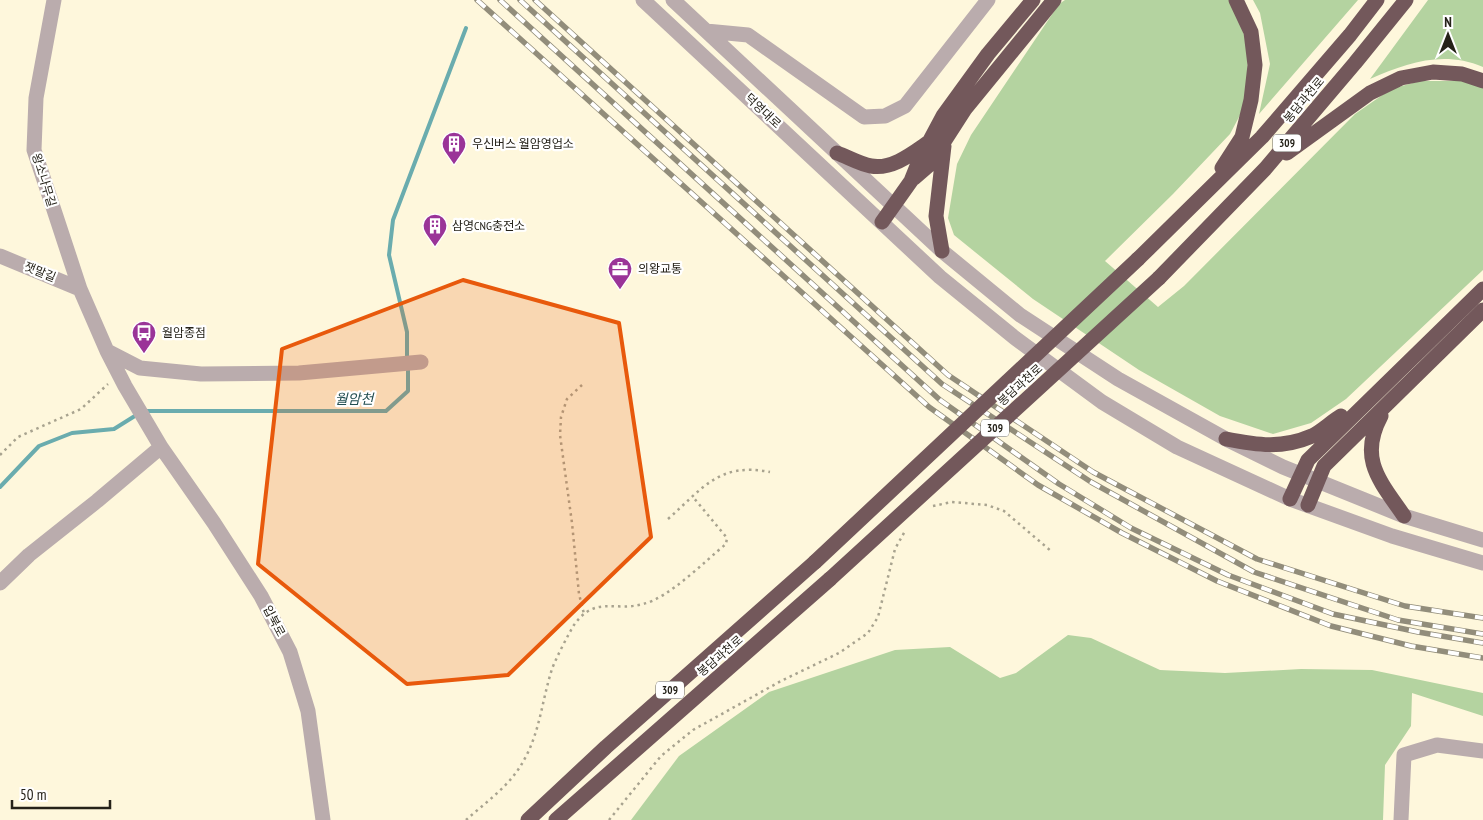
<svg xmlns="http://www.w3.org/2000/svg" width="1483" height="820" viewBox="0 0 1483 820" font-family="'PT Sans Narrow','Noto Sans KR',sans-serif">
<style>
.green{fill:#b4d3a0}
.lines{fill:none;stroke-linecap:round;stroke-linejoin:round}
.stream{stroke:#6aacae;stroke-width:4}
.path{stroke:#a8a38f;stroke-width:2.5;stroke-dasharray:2.5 4;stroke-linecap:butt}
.minor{stroke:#baacad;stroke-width:15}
.highway{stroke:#73585b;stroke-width:15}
.rail-casing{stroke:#928d7b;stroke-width:5.5}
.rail{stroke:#fff;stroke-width:4;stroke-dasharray:11;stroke-linecap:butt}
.highway-bridge{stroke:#73585b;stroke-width:15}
.marked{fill:#e8590c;fill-opacity:0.2;stroke:#e8590c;stroke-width:4;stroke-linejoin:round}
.labels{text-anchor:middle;stroke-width:4.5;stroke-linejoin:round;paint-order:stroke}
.shield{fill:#fff;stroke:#66645e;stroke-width:1}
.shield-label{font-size:11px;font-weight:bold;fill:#252219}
.street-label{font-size:12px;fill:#252219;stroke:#fff}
.poi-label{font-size:12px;fill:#252219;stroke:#fff;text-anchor:start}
.water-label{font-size:14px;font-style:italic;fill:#234e51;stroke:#fff}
</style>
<rect width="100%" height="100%" fill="#fef7dc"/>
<!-- green -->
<path class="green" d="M1065,0h164l7,10 12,37 -1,55 -17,32 -57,60 -68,67 53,46 26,-21 171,-172 36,-25 29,-8h43l20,6v183l-137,129 -35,24 -38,11 -53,-18 -81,-46 -106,-71 -79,-64 -6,-17 9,-54 14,-29 88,-131z
M1253,0h105l-99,114 11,-50 -10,-51z
M1428,0h55v67c-40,-17 -76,-4 -113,12z
M1068,635l23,3 69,32 65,3 76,-4 71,1 111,23v23l-71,-23 -1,33 -26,39 -2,55h-752l48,-64 90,-64 126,-42 55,-3 50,31 16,-5z"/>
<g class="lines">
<!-- stream -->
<path class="stream" d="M407,360v-28l-18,-77 4,-35 73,-192
M144,411h242l22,-20v-24
M0,487l39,-41 33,-13 42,-4 24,-15"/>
<!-- path -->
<path class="path" d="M582,385l-15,14 -6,18 -1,18 12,88 7,71 5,20
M0,455l18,-18 63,-28 27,-25
M933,506l19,-4 35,3 17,6 47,40
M668,519c35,-31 51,-57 102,-47
M466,820c20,-18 45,-35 58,-60 16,-28 18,-60 28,-91 4,-11 16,-34 22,-44 21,-30 41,-13 69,-21 26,-6 62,-43 83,-60l1,-6 -34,-41
M609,820l52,-64 32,-26 88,-49 58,-28 29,-20 10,-16 17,-68 10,-18"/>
<!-- minor -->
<path class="minor" d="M54,0l-18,98 -2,52 19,57 27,82 27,62 18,35 36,61 53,76 47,73 29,56 18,59 15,109
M643,0l297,277 75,61 87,64 75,45 113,52 102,37 91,27
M673,0l269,251 78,64 98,64 108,60 57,28 121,49 79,24
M706,31l42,4 116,82 21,-1 20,-10 83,-106
M0,256l80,33
M107,351l33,17 61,6 98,-1 122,-11
M0,583l29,-28 68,-54 64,-54
M1401,820l3,-65 33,-10 46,6"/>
<!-- highway -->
<path class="highway" d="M837,153c11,4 23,11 34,13 21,4 42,-13 58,-24
M1287,153l83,-60 31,-15 32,-6 29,2 21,7
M1222,168l20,-31 9,-37 4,-35 -4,-33 -15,-32
M914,178l15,-13 36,-56 89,-109
M882,222l29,-41 8,-20 24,-45 45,-62 45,-54
M942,251l-6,-35 8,-70
M1138,259l124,-122 88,-102 27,-35
M1159,278l106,-109 90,-106 51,-63
M1381,416c-23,43 -1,65 23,100
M1226,439c31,6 56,10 86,-3 10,-5 19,-14 29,-20
M1290,499l18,-39 175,-171
M1308,505l16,-39 159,-156
M528,820l78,-73 209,-185
M556,820l274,-241"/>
<defs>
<path id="rail" d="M477,0l452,407 109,78 84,48 95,48 114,45 80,20 72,12
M500,0l440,400 119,84 72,44 97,47 105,39 85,18 65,11
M520,0l422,384 149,98 163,90 144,48 85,14
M535,0l413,375 145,97 164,87 148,47 78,12"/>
</defs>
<!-- rail casing -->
<use href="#rail" class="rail-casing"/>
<!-- rail -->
<use href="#rail" class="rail"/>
<!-- highway-bridge -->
<path class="highway-bridge" d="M815,562l323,-303
M830,579l329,-301"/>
</g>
<!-- marked area -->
<path class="marked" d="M463,280l156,43 32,214 -143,138 -101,9 -149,-120 24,-215z"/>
<!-- icons -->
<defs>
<symbol id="building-pin" viewBox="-11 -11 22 30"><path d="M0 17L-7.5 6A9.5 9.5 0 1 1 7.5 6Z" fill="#9a3498" stroke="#fff"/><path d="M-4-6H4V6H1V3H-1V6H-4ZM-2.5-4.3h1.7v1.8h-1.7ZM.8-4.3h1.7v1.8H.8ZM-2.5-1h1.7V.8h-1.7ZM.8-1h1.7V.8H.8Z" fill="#fff"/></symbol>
<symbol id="office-pin" viewBox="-11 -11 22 30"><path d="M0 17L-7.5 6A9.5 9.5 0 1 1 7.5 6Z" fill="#9a3498" stroke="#fff"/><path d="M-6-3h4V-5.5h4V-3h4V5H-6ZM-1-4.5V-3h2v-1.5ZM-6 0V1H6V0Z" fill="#fff"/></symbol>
<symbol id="bus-pin" viewBox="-11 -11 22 30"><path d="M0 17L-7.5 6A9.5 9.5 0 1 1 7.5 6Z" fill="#9a3498" stroke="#fff"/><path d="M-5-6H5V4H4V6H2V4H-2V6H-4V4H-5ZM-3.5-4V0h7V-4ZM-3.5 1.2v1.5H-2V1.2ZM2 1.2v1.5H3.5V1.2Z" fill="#fff"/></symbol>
</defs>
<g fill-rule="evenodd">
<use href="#building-pin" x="440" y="130" width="28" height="38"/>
<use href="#building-pin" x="421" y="212" width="28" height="38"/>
<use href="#office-pin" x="606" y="255" width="28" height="38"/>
<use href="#bus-pin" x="130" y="319" width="28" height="38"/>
</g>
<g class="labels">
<!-- shield labels -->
<g class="shield">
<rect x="1273" y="134.5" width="28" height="17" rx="4"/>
<rect x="981" y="419.5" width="28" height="17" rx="4"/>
<rect x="656" y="681.5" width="28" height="17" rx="4"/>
</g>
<g class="shield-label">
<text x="1287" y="147">309</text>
<text x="995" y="432">309</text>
<text x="670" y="694">309</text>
</g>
<!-- street labels -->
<g class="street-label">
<text transform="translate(1304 100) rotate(-50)" y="4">봉담과천로</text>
<text transform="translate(763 111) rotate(43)" y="4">덕영대로</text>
<text transform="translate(44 180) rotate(73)" y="4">왕소나무길</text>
<text transform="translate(40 272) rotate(22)" y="4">잿말길</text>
<text transform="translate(1020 385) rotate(-42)" y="4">봉담과천로</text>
<text transform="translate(274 621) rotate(62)" y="4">입북로</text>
<text transform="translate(720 656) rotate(-41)" y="4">봉담과천로</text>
</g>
<!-- poi labels -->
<g class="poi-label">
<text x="472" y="148">우신버스 월암영업소</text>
<text x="452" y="230">삼영CNG충전소</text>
<text x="638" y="273">의왕교통</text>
<text x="162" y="337">월암종점</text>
</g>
<!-- water labels -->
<g class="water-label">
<text x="354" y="404">월암천</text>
</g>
</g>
<!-- north arrow -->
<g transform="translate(1448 35)" stroke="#ffffff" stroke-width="4" paint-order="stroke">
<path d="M0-4L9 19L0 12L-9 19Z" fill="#252219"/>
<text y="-8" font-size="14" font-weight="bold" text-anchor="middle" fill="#252219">N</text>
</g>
<!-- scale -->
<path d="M12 800v8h98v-8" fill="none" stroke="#252219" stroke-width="2.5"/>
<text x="20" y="800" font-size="15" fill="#252219" stroke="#ffffff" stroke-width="4" paint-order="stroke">50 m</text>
</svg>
